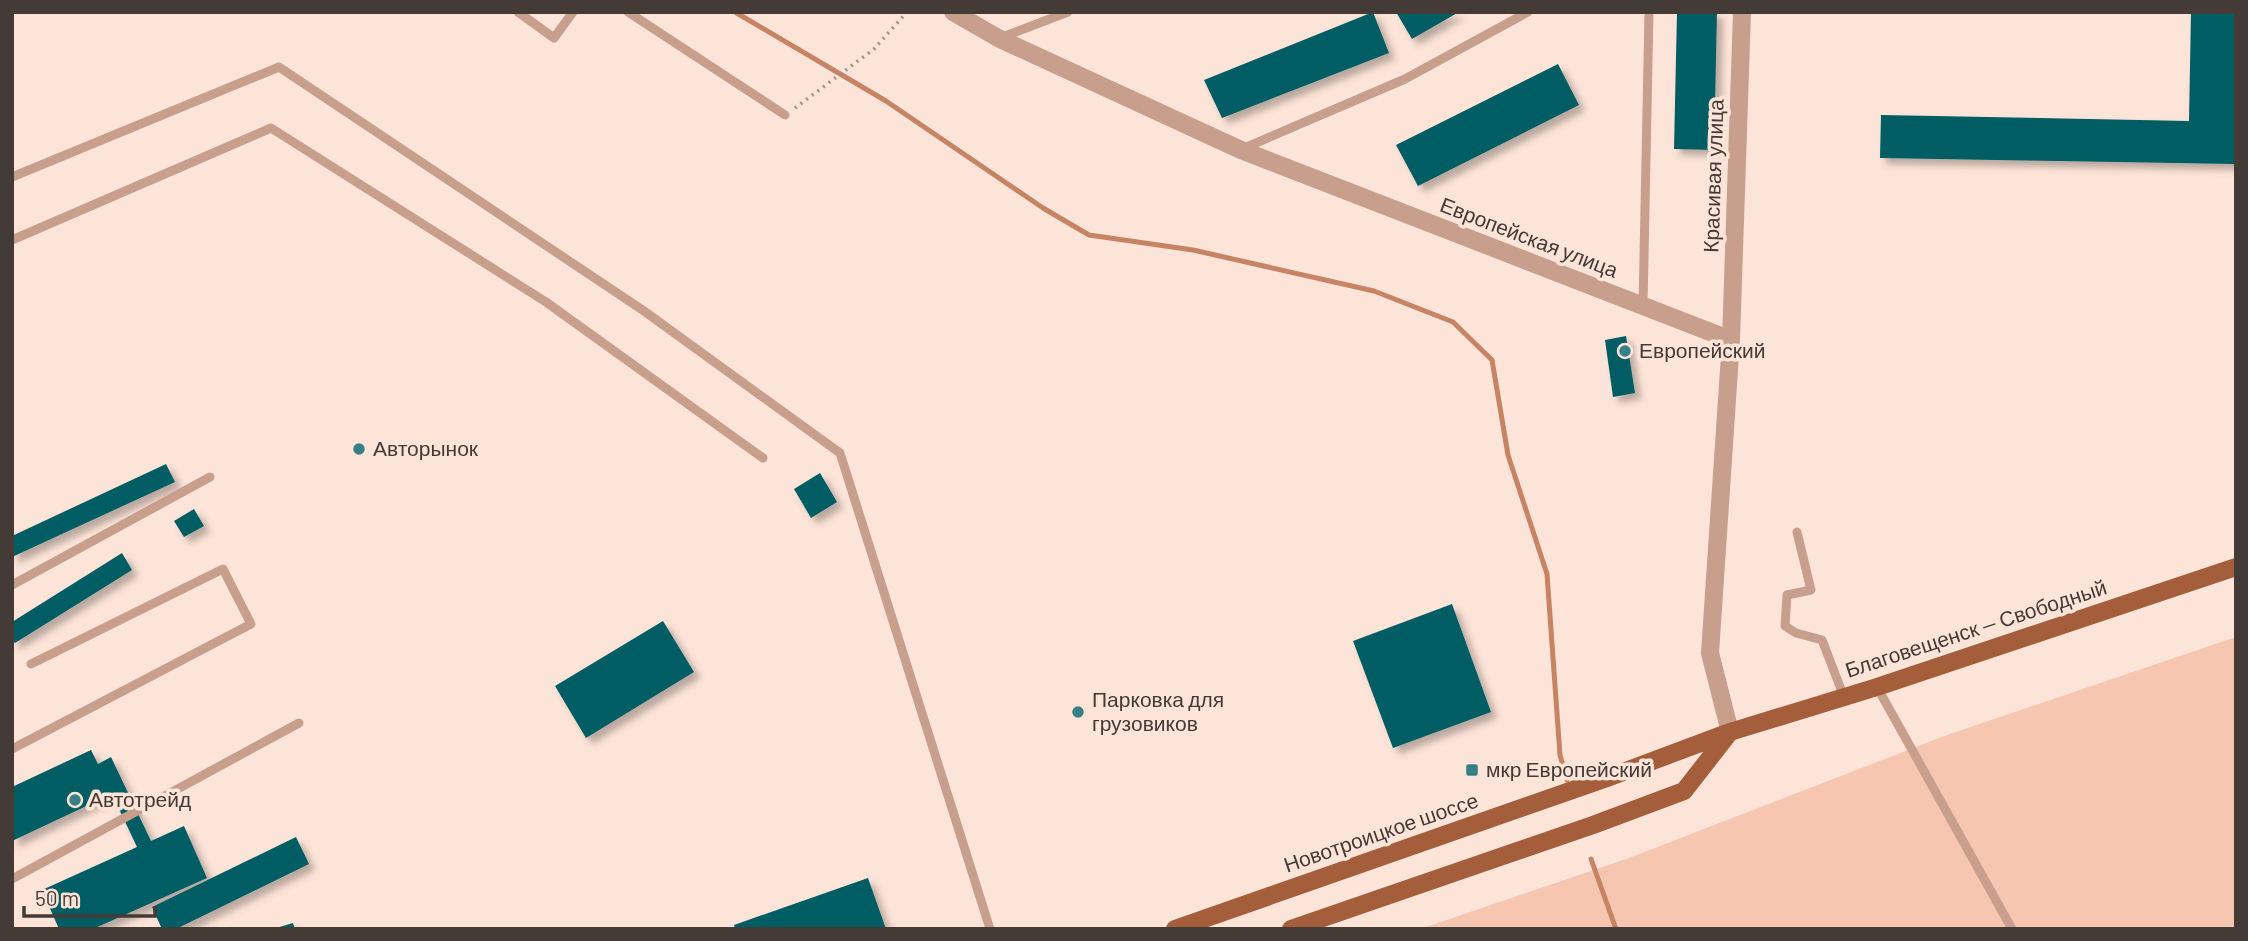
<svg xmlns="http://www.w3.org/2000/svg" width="2248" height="941" viewBox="0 0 2248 941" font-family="Barlow,sans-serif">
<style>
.green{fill:#f6c6b0}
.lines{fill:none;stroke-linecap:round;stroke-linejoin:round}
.stream{stroke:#c78465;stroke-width:5}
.building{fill:#025d64;filter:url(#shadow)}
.path{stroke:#a39189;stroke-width:3.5;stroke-dasharray:2 5;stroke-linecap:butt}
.service{stroke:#c79f8c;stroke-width:9}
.minor{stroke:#c79f8c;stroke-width:18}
.primary{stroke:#a45e3b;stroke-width:18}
.poi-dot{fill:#377f86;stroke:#fde4d8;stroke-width:2.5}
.labels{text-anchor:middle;stroke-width:7;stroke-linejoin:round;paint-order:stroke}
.street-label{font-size:21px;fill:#443a36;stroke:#fde4d8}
.poi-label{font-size:21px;fill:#443a36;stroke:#fde4d8;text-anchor:start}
</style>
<defs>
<filter id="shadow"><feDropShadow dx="6" dy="6" stdDeviation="3.5" flood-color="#0004"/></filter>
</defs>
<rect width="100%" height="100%" fill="#fde4d8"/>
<!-- green -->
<path class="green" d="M2236,637v292h-816l209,-71 318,-123z"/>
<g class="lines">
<!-- stream -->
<path class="stream" d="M735,12l151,89 157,107 46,27 104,15 181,41 79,31 39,38 16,95 39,119 13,181 7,25
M1591,859l25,70"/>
</g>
<!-- building -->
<path class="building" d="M1373,12l16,41 -167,65 -18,-38z
M1396,12h63l-47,27z
M1677,12h40l-3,138 -40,-1z
M2191,12h45l-2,152 -354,-6 1,-43 308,6z
M1558,64l21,41 -161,81 -22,-41z
M1626,336l9,57 -22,4 -8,-57z
M166,464l9,18 -163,75v-21z
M820,473l17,29 -26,16 -17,-29z
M194,509l10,17 -20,11 -10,-16z
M122,553l10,17 -117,73 -3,-3v-18z
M1452,604l39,108 -98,36 -40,-107z
M663,621l31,51 -108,66 -31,-52z
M91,750l7,14 13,-7 40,84 33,-15 23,52 -114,51h-34l-17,-39 95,-43 -25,-53 -100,47v-54z
M296,837l13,27 -133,65h-14l-10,-22z
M868,878l18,51h-151l-1,-4z
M293,923l2,6h-19v-1z"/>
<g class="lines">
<!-- path -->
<path class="path" d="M795,108l79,-59 33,-37"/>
<!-- service -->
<path class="service" d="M518,12l36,26 19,-26
M628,12l157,103
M1000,38l68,-26
M1242,149l163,-70 123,-67
M12,177l267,-110 365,244 196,142 150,476
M12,240l259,-112 275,174 217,156
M1643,306l6,-294
M1797,532l14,58 -24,5 -2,31 11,7 26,7 22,57
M12,585l198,-108
M1877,687l135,242
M12,749l239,-125 -28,-55 -192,95
M12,879l287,-156"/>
<!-- minor -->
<path class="minor" d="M953,12l45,26 243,112 490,190 -21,313 20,79
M1731,340l11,-328"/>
<!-- primary -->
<path class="primary" d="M1175,929l432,-151 123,-46 147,-45 359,-120
M1291,929l302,-104 91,-34 46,-59"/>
</g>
<!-- markers -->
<g class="poi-dot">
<circle cx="1625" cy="351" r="7"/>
<circle cx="359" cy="449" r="7"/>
<circle cx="1078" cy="712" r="7"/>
<rect x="1465" y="763" width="14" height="14" rx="3.5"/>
<circle cx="75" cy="800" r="7"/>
</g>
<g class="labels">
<!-- street labels -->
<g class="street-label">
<text transform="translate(1714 176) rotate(-88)" y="7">Красивая улица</text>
<text transform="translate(1529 238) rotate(21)" y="7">Европейская улица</text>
<text transform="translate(1976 629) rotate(-18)" y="7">Благовещенск — Свободный</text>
<text transform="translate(1381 833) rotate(-19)" y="7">Новотроицкое шоссе</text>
</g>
<!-- poi labels -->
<g class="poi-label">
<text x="1639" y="358">Европейский</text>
<text x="373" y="456">Авторынок</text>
<text x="1092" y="707">Парковка для<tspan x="1092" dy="24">грузовиков</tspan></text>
<text x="1486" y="777">мкр Европейский</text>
<text x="89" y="807">Автотрейд</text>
</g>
</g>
<!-- border -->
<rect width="2248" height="941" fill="none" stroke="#443a36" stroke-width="28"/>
<!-- scale -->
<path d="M24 906v10h131v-10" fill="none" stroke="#443a36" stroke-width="3.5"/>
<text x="35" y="906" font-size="21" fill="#443a36" stroke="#fde4d8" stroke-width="5" paint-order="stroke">50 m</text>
</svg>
